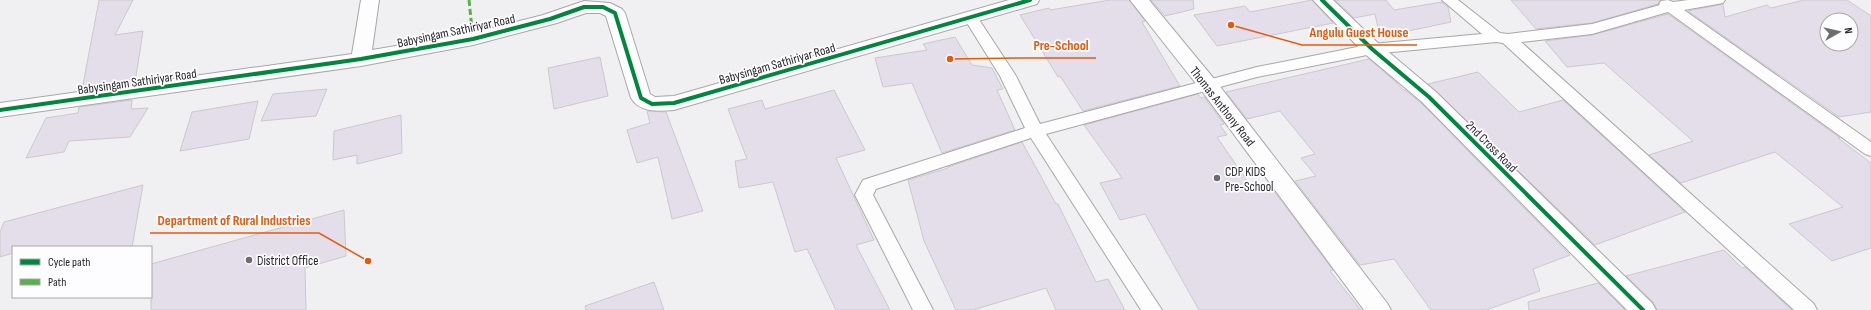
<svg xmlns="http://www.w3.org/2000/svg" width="1871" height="310" viewBox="0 0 1871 310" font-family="'Sofia Sans Condensed',sans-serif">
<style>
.building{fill:#e4ddea;stroke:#cac9cb;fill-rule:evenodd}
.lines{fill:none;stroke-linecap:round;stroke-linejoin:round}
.service-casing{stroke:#a7a7a9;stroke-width:2}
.minor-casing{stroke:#a7a7a9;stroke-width:2}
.service{fill:#fdfdfd;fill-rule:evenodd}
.minor{fill:#fdfdfd;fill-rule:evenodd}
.quiet{stroke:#56b245;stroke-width:3;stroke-dasharray:6 3;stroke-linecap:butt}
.cycleway-casing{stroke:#fdfcff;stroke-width:6}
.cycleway{stroke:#00873e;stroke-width:4}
.poi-dot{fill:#6d6d6f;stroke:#fdfcff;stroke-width:1.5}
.labels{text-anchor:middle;stroke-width:3.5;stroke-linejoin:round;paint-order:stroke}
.street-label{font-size:13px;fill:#262628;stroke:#fdfcff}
.poi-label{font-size:13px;fill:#262628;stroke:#fdfcff;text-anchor:start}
.leader{fill:none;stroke:#e8590c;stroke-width:1.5}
.callout-dot{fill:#e8590c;stroke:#fdfcff;stroke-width:1.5}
.callout-label{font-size:14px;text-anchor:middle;font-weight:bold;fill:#e8590c;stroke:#fdfcff;stroke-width:3.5;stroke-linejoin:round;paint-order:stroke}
</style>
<rect width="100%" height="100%" fill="#f0f0f2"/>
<!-- building -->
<path class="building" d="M99,0h34l-18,35 28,-4 -8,52 -53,7z
M1110,0h19l16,21 -3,1 38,64 -97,25 -23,-35 -2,1 -38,-62 29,-7 1,2z
M1151,0h42l1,9 -29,7z
M1312,0l21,23 -116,23 -23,-31 51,-9 5,6z
M1335,0h51l8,10 48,-8 6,5 3,15 -71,15 -5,-23 -21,4z
M1511,0h149l-2,4 -66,19 -56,6z
M1804,0h43l24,16v96l-32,5 -151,-106 35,-7 2,13 42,-12 4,3zM1827,20h24v24h-24z
M1668,14l172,124h-2l33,25v85l-39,13 -43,-37 54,-17 -68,-55 -94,31 -32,-28 44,-14 -89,-78 -37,4 -22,-26 47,-6z
M955,37l17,28 20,3 11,21 -6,1 18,40 -73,23 -30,-70 -29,4 -8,-29 52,-8 -4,-6z
M600,57l8,39 -54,13 -6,-41z
M1369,59l27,23 7,8h2l16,13 149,152 -37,14 7,22 -54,19h-55l-37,-51 -34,6 -65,-84 21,-5 -15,-18 14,-4 -35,-43 -33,8 -21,-27z
M1478,72l41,40 44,-12 122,112 -90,33 -167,-161z
M327,89l-11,27 -55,5 12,-27z
M834,90l31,60 -29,8 38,82 -18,5 34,65h-54l-29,-61 -12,3 -22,-70 -34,6 -4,-27 12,-2 -19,-50 34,-9 3,9z
M1198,94l3,4 3,-1 20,27 -4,1 7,10 -10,2 37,54 17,-4 62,83 -3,1 31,39h-162l-54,-96 -25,6 -20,-37 22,-5 -38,-53z
M132,100l-1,9 17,-1 -18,29 -61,4 -5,11 -38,6 20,-40 32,-5 1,-6z
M258,101l-9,38 -69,12 12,-39z
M647,111l19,1 37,99 -31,8 -14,-62 -21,6 -10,-33 23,-7z
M401,115l1,38 -45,11v-9l-24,5 1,-29z
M1022,142l34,62h2l38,78 12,-3 17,31h-69l-10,-22 -73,22h-17l-32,-69 -16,-61 40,-12v-1z
M143,185l-11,62h-119v6l-13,4v-25l4,-10z
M344,210l2,46 -41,12 1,42h-155v-46z
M1724,250l18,18 3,-1 47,43h-135l-4,-8 -27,-26z
M654,282l10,28h-78l-1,-4z
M1598,283l27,27h-96l-1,-8z"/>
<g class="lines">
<defs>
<path id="service" d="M1442,0h16l42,33 8,1 84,-10 68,-19 -1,-1 2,-3 7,-1 5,2 15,-2h37l-2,3 -5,1 -34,6 187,132v14l-6,-2 -197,-142 -76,22 -71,8 293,262 3,6h-23l-291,-267 -7,-1 -124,12 -115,23 -211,57 116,176h-21l-110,-172 -155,51 -3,6 60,115h-20l-58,-115 8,-15 162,-52 -25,-52 -36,-58 2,-3 5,-2 5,2 40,61 24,48 217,-57 115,-23 110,-10z"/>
<path id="minor" d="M361,0h18l-7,50 101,-17 70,-18 41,-14 26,2 12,6 3,4 25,81 5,3 19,-1 335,-96h30l-2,4 -363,106c-16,1 -34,3 -43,-12l-25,-82 -6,-3h-14l-29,10 -84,22 -112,21 -361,51v-14l352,-49z
M1130,0h19l66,80 172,223 4,7h-27l-163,-220z
M1313,0h20l46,44 57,48 216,211 4,7h-29l-205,-208 -57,-48z"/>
</defs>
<!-- service casing -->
<use href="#service" class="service-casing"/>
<!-- minor casing -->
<use href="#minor" class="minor-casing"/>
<!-- service -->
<use href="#service" class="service"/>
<!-- minor -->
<use href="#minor" class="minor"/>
<!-- quiet -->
<path class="quiet" d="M469,0l4,39"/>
<defs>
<path id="cycleway" d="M1322,0l50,49 57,48 214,213
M0,110l361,-51 112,-20 77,-20 34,-12h19l12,6 26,85 11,6 22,-1 356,-103"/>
</defs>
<!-- cycleway casing -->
<use href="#cycleway" class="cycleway-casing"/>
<!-- cycleway -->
<use href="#cycleway" class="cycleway"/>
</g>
<!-- markers -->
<g class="poi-dot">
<circle cx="1217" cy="178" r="4"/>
<circle cx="249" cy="260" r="4"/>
</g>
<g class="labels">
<!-- street labels -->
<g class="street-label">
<text transform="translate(456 30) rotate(-12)" y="5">Babysingam Sathiriyar Road</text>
<text transform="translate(777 63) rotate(-16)" y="5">Babysingam Sathiriyar Road</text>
<text transform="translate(137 81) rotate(-8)" y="5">Babysingam Sathiriyar Road</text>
<text transform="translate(1223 106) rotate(52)" y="5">Thomas Anthony Road</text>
<text transform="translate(1492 146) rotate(45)" y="5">2nd Cross Road</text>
</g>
<!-- poi labels -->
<g class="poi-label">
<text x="1225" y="176">CDP KIDS<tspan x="1225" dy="15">Pre-School</tspan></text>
<text x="257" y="265">District Office</text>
</g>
</g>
<!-- callouts -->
<path class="leader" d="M1231 25L1302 45H1417M950 59L1025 58H1096M368 261L319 233H150"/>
<g class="callout-dot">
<circle cx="1231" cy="25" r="4"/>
<circle cx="950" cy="59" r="4"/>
<circle cx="368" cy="261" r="4"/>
</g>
<g class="callout-label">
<text x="1359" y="37">Angulu Guest House</text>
<text x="1061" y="50">Pre-School</text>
<text x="234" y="225">Department of Rural Industries</text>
</g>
<!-- legend -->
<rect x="12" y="246" width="140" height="52" fill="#fdfcff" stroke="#a7a6a9"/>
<rect x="20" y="259" width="20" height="6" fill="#00873e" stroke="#a7a6a9"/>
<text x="48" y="266" font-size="12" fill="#262628">Cycle path</text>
<rect x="20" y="279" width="20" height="6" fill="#56b245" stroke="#a7a6a9"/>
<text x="48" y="286" font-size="12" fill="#262628">Path</text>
<!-- north arrow -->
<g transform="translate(1839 32) rotate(82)"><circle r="19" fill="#fdfcff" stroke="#a7a6a9"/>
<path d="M0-3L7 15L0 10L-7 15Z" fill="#6d6d6f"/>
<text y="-6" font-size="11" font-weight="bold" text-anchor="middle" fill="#262628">N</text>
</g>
</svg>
